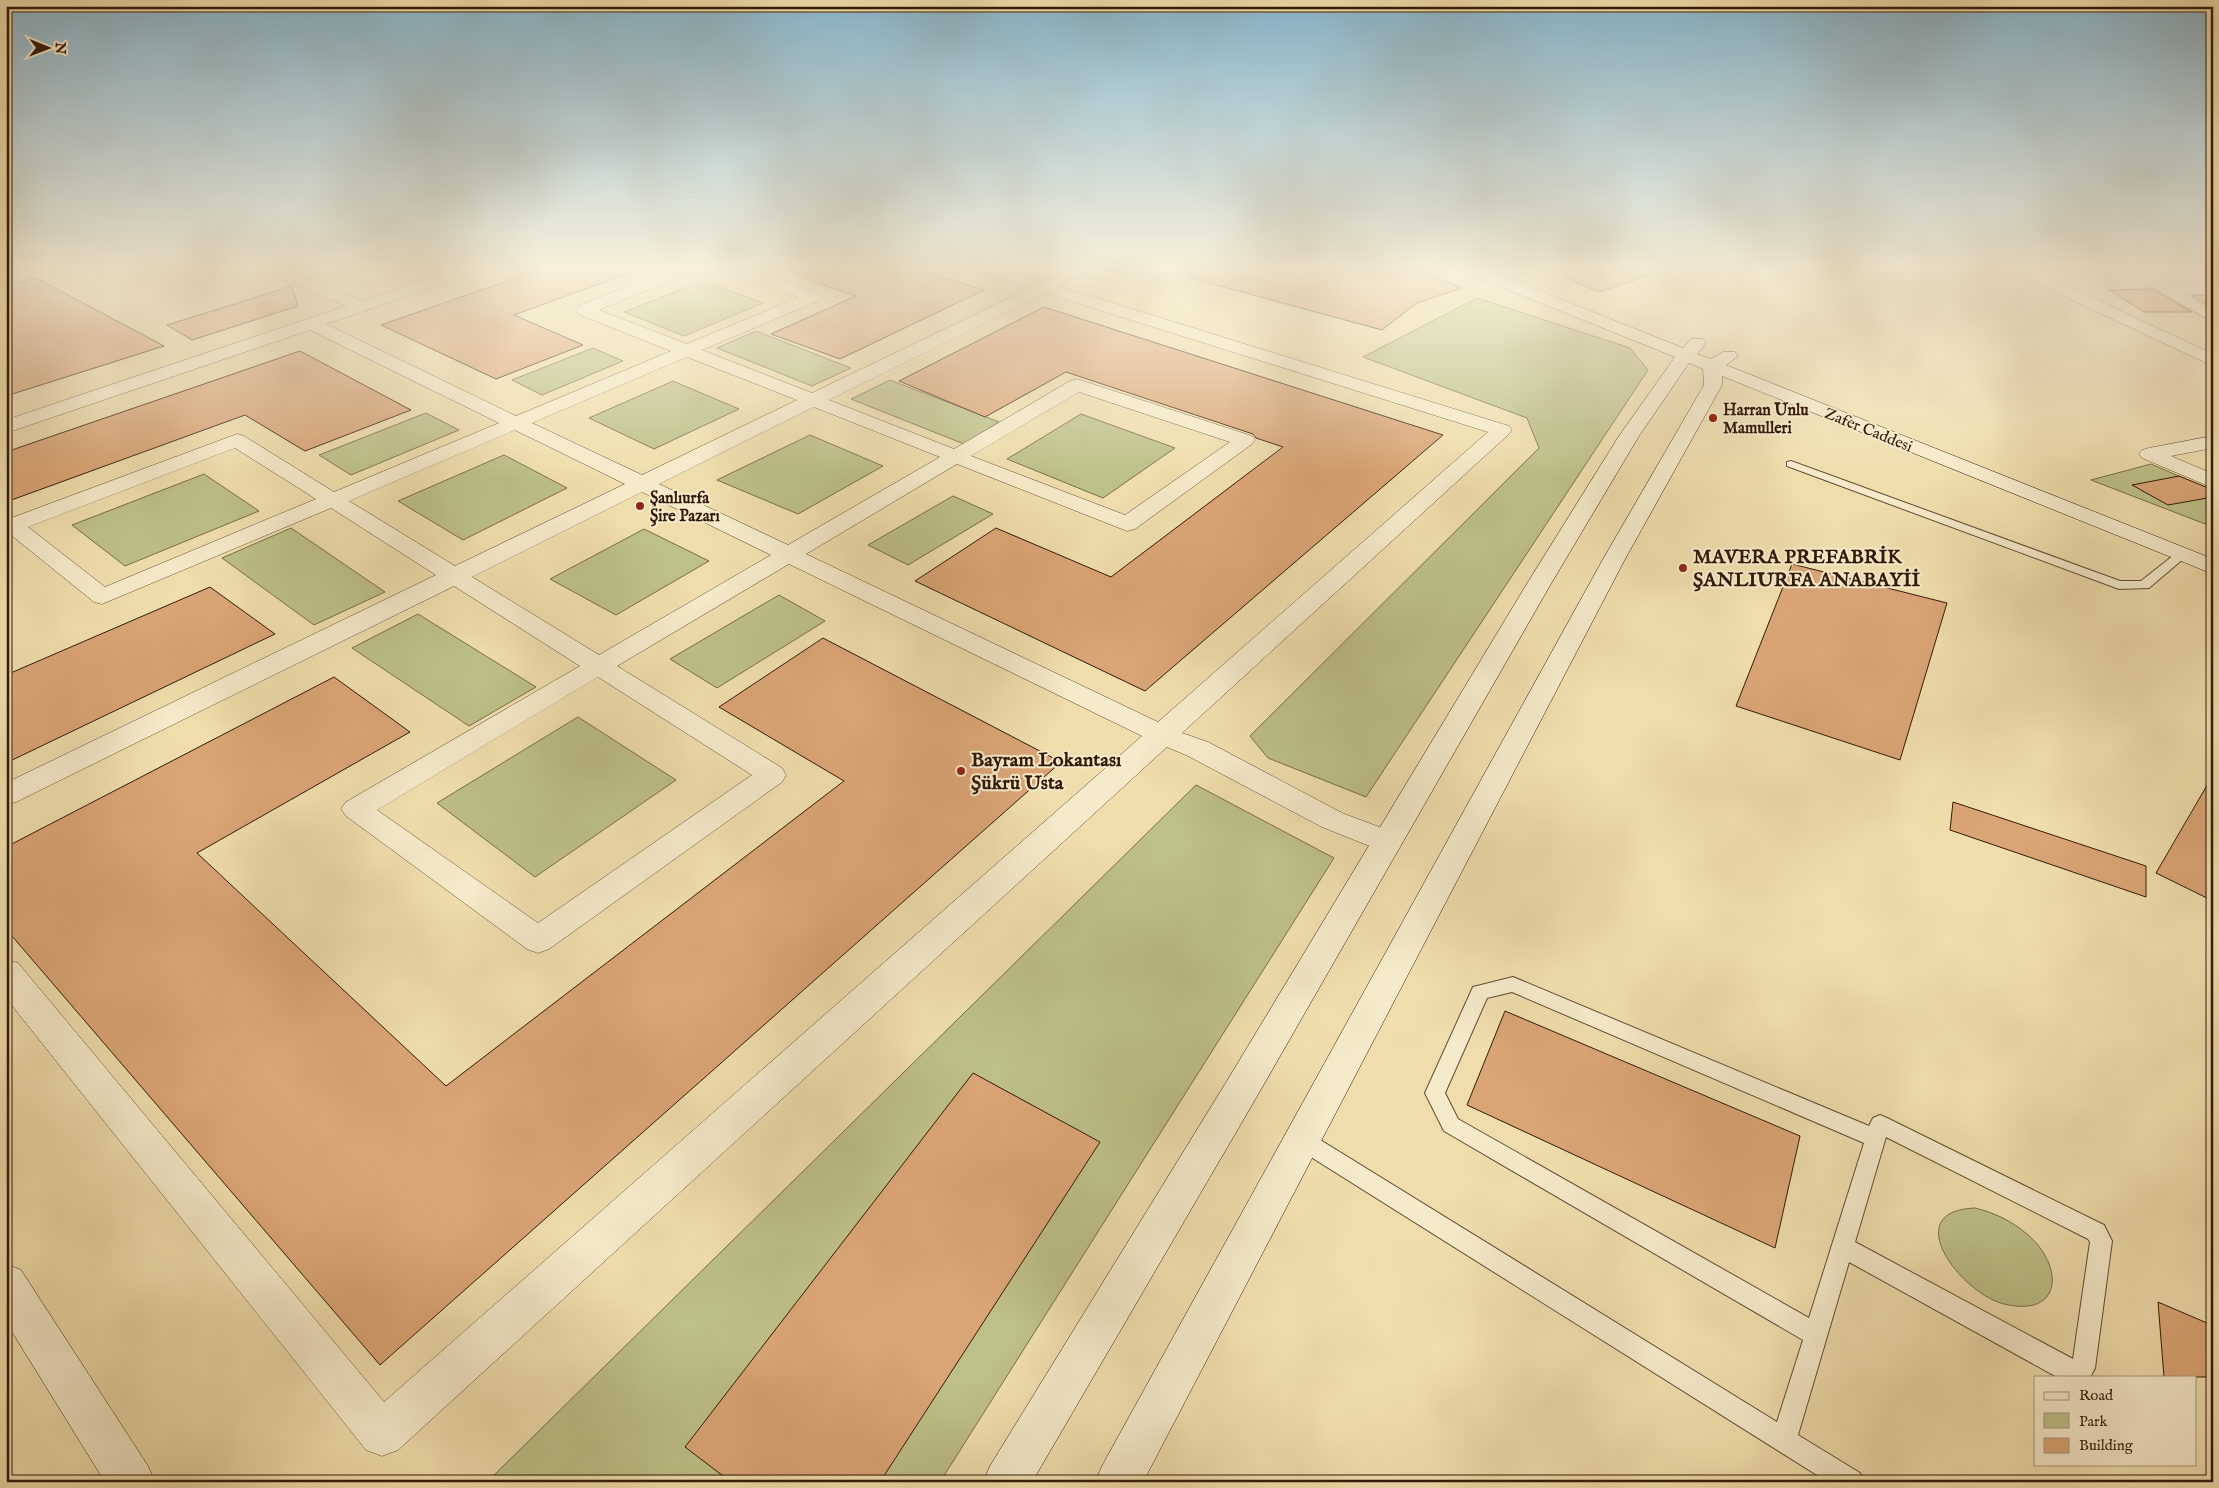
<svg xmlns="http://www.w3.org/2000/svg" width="2219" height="1488" viewBox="0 0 2219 1488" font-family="'IM FELL English',serif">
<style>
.green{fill:#bdc087;stroke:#786c48}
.building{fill:#daa576;stroke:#321909}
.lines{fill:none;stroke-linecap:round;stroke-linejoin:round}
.service-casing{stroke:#614a32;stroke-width:2}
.minor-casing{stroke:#614a32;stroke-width:1}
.tertiary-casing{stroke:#614a32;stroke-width:1}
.secondary-casing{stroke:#321909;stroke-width:1}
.service{fill:#f5eac9;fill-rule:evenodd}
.minor{fill:#f5eac9;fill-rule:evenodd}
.tertiary{fill:#f5eac9;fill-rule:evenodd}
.secondary{fill:#f5eac9;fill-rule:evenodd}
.poi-dot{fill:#8f2418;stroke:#f5eac9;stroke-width:2}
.labels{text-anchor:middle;stroke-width:4;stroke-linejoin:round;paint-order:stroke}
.far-poi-label{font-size:16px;font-weight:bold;fill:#321909;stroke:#f5eac9;text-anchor:start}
.far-street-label{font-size:16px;fill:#321909;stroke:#f5eac9}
.poi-label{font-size:20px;font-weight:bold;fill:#321909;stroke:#f5eac9;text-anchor:start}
</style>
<rect width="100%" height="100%" fill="#efdeac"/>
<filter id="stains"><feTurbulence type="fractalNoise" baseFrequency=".004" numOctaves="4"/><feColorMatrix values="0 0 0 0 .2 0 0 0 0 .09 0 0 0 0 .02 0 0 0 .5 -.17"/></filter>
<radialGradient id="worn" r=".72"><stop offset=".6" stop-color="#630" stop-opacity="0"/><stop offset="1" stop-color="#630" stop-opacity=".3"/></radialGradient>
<!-- green -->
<path class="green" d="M703,281l60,22 -79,33 -60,-24z
M1477,298l153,50 18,22 -282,427 -98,-39 -18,-22 289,-288 -12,-30 -164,-61z
M756,331l95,37 -39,18 -95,-38z
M593,348l30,13 -81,34 -30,-15z
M890,380l109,42 -35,22 -113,-45z
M673,381l66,28 -85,40 -65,-31z
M426,413l33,17 -108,45 -32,-20z
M1081,414l94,34 -72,50 -96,-39z
M810,435l73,31 -85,48 -81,-34z
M504,455l63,33 -104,52 -65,-39z
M2151,464l62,27v36l-122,-47z
M204,474l55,37 -134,55 -53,-41z
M953,496l40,18 -85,51 -40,-20z
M291,528l94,64 -71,33 -92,-67z
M644,529l65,32 -93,54 -66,-36z
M779,595l46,26 -108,67 -47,-29z
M418,614l118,73 -67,39 -117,-78z
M578,717l98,63 -141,97 -98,-74z
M1196,785l138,73 -394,624h-453z
M1975,1208c20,5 37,13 53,27 36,31 35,83 -24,69 -42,-10 -107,-93 -29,-96z"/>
<!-- building -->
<path class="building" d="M541,269h90l1,3 -118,43 69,30 -87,34 -115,-54z
M790,269h127l67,21 -144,69 -69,-25 85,-38 -67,-23z
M1188,269h228l46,19 -45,15 -35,27 -195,-53z
M1545,269h110v4l-56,19z
M36,278l128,68 -158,50v-110z
M292,286l6,20 -106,34 -25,-15z
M2152,289l40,23h-48l-35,-22z
M2213,295v13l-21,-12z
M1044,307l399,128 -298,256 -230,-110 81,-53 115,49 172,-130 -27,-9 -3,-4 -187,-62 -81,45 -86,-36z
M300,351l111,59 -106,41 -60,-36 -239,87v-50z
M2179,476l34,14v7l-45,8 -36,-20z
M1792,564l155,39 -47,157 -164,-54z
M210,587l65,47 -269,129v-88z
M823,638l238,124 -681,603 -374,-436v-82l328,-170 76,55 -213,121 249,233 398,-305 -125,-74z
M2213,775v126l-57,-28z
M1953,802l193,64v31l-196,-67z
M1505,1011l295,125 -25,112 -308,-143z
M973,1073l127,69 -220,340h-149l-46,-35z
M2158,1302l49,21 5,54h-48z"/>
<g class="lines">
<defs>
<path id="service" d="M1791,461l329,120h21l38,-30 4,-1 6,4 -40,34 -30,1 -332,-123v-4z
M1513,977l356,149 4,-8 7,-3 7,3 217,107 8,16 -17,127 -4,8 -34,1 -208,-115 -51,173 62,38 3,9h-35l-533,-335 -3,-7 3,-7 7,-2 7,2 468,289 26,-82 -359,-209 -19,-38 48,-106zM1512,992l352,151 -55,175 -351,-199 -13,-26 42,-95zM1886,1137l202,102 2,3 -17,117 -218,-117z"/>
<path id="minor" d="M263,269h22l77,32 95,-32h24l-2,3 -153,52 190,92 155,-65 -93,-37 -2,-4 2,-4 93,-37h23l-2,3 -93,38 88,34 112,-47 -69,-25 -2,-3h24l68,25 2,3 -2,3 -118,50 110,43 218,-105 -50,-16 -2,-3h25l40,13 25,-13h21l-31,17 451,140 3,4 -3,4 -327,299 26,9 134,71 56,21 4,8 -4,8 -11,3 -65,-26 -134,-71 -21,-9 -769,703 -16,6 -16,-6 -360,-452v-38l12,3 366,439 758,-666 -353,-172 -172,102 165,102 4,7 -4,7 -233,167 -11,4 -11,-4 -181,-133 -5,-7 5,-7 234,-136 -126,-80 -438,216 -10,3v-22l430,-208 -105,-67 -229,96 -8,-2 -88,-71v-11l231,-86 7,2 90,56 165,-69 -189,-93 -304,103v-13l340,-114 -81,-34zM1045,293l443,139 -330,290 -352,-168 151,-90 170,67 8,-2 117,-85 3,-4 -3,-4 -175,-57 -7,2 -116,68 -125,-49zM687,357l110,43 -155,75 -110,-52zM1079,392l151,50 -105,73 -154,-59zM814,407l126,50 -152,88 -129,-61zM515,430l110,54 -170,82 -106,-65zM235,448l81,51 -211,88 -77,-60zM642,492l129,63 -172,100 -127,-78zM598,677l154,98 -214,148 -161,-113z
M2010,269h21l182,85v12l-201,-94z
M2120,269h20l30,17 43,-3v10l-28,2 28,15v12z"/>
<path id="tertiary" d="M2213,436v12l-42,8 42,18v14l-71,-30 -3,-4 3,-4 7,-2z"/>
<path id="secondary" d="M6,269h12l-2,3 -10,3z
M1462,269h23l198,79 8,-9h12l3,4 -9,11 14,5 12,-7h12l3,4 -12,9 487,194v15l-491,-198v9l-98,176 -481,921h-48l7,-16 500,-905 102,-176 -1,-16 -14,-6 -50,73 -87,146 -296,516 -224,384h-49l7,-16 240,-390 298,-494 91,-146 56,-79 -211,-85z
M6,1264l15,6 127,196 7,16h-50l-99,-160z"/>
</defs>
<!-- service casing -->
<use href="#service" class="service-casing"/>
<!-- minor casing -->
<use href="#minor" class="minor-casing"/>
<!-- tertiary casing -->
<use href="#tertiary" class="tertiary-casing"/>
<!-- secondary casing -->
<use href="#secondary" class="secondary-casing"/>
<!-- service -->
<use href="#service" class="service"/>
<!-- minor -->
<use href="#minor" class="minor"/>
<!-- tertiary -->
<use href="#tertiary" class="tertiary"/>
<!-- secondary -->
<use href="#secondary" class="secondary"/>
</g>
<!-- sky -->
<linearGradient id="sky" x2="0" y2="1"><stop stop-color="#89b7ce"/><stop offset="0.56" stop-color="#f8f0da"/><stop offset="1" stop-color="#f8f0da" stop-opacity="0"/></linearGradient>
<rect width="2219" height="478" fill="url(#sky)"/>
<!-- markers -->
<g class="poi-dot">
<circle cx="1713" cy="418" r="5"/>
<circle cx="640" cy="506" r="5"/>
<circle cx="1683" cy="568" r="5"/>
<circle cx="961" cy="771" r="5"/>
</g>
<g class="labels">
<!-- far-poi labels -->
<g class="far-poi-label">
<text x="1723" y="415">Harran Unlu<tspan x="1723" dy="18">Mamulleri</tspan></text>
<text x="650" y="503">Şanlıurfa<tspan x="650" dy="18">Şire Pazarı</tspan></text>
</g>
<!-- far-street labels -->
<g class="far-street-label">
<text transform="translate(1869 429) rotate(22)" y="6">Zafer Caddesi</text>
</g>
<!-- poi labels -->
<g class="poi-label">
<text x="1693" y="563">MAVERA PREFABRİK<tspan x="1693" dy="23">ŞANLIURFA ANABAYİİ</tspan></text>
<text x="971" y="766">Bayram Lokantası<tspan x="971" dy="23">Şükrü Usta</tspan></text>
</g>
</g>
<!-- margin -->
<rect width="2219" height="1488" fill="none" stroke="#efdeac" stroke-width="25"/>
<rect x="8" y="8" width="2204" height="1473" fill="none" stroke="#321909" stroke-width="2.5"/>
<rect x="12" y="12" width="2194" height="1463" fill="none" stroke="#321909"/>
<!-- legend -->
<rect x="2034" y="1376" width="162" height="90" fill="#f5eac9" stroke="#a7967c"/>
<rect x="2044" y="1392" width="25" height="8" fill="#f5eac9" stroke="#a7967c"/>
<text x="2079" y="1400" font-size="15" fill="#321909">Road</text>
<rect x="2044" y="1413" width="25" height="15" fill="#bdc087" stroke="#a7967c"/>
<text x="2079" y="1426" font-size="15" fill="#321909">Park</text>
<rect x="2044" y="1438" width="25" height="15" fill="#daa576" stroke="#a7967c"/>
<text x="2079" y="1450" font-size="15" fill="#321909">Building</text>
<!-- north arrow -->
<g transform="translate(48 48) rotate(91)" stroke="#f5eac9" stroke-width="4" paint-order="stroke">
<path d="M0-4L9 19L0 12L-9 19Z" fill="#321909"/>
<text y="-8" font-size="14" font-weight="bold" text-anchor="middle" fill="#321909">N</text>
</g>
<rect width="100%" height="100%" filter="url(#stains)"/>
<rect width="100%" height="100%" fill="url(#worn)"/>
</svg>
